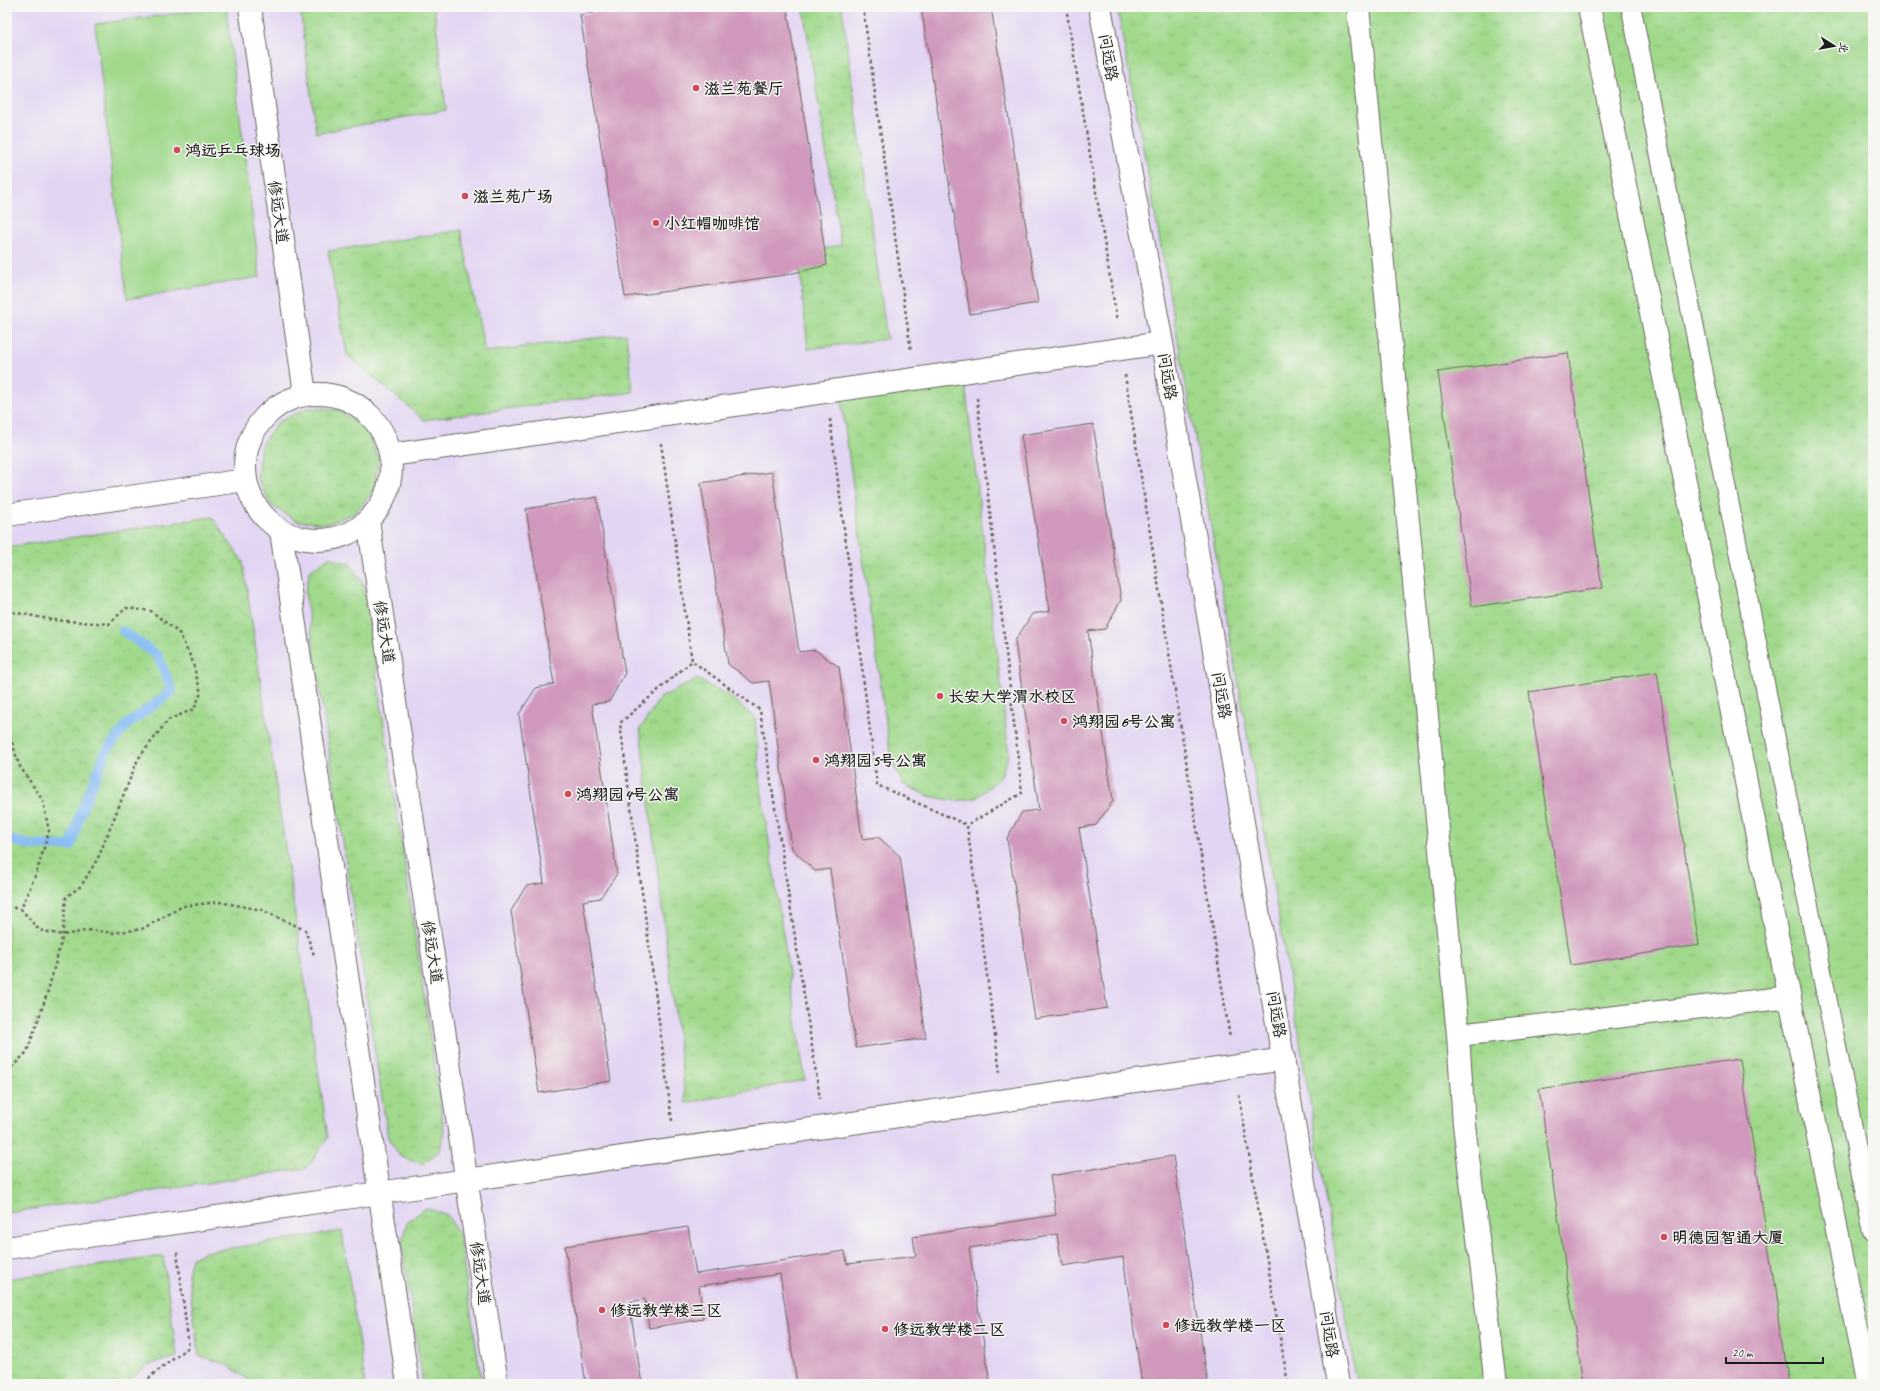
<svg xmlns="http://www.w3.org/2000/svg" width="1880" height="1391" viewBox="0 0 1880 1391" font-family="Caveat,'LXGW WenKai TC',sans-serif">
<style>
.built{fill:#e2d4f3}
.grass{fill:url(#grass-tufts);stroke:#5e7a54}
.park{fill:url(#park-crowns);stroke:#5e7a54}
.garden{fill:#a0d98c;stroke:#5e7a54}
.lines{fill:none;stroke-linecap:round;stroke-linejoin:round}
.stream{stroke:#85bbf4;stroke-width:10}
.building{fill:#d098bc}
.service-casing{stroke:#67655e;stroke-width:21}
.pedestrian-casing{stroke:#67655e;stroke-width:24}
.minor-casing{stroke:#67655e;stroke-width:24}
.path{stroke:#67655e;stroke-width:2.5;stroke-dasharray:3 3;stroke-linecap:butt}
.service{stroke:#fff;stroke-width:19}
.pedestrian{stroke:#fff;stroke-width:22}
.minor{stroke:#fff;stroke-width:22}
.poi-dot{fill:#d1495b;stroke:#f6f6f2;stroke-width:1.5}
.labels{text-anchor:middle;stroke-width:3;stroke-linejoin:round;paint-order:stroke}
.street-label{font-size:16px;fill:#1c1c1c;stroke:#f6f6f2}
.poi-label{font-size:16px;font-weight:bold;fill:#1c1c1c;stroke:#f6f6f2;text-anchor:start}
</style>
<defs>
<pattern id="grass-tufts" width="24" height="20" patternUnits="userSpaceOnUse"><rect width="24" height="20" fill="#a0d98c"/><path d="M3 7l-1-3M5 7V3M7 7l1-3M15 17l-1-3M17 17v-4M19 17l1-3" fill="none" stroke="#89ba78"/></pattern>
<pattern id="park-crowns" width="20" height="18" patternUnits="userSpaceOnUse"><rect width="20" height="18" fill="#a0d98c"/><path d="M2 6a3 3 0 1 1 6 0M12 15a3 3 0 1 1 6 0" fill="none" stroke="#89ba78"/></pattern>
</defs>
<rect width="100%" height="100%" fill="#f6f6f2"/>
<filter id="ink" filterUnits="userSpaceOnUse"><feTurbulence type="fractalNoise" baseFrequency=".025" numOctaves="2"/><feDisplacementMap in="SourceGraphic" scale="8" xChannelSelector="R" yChannelSelector="G"/><feConvolveMatrix kernelMatrix="1 2 1 2 8 2 1 2 1" color-interpolation-filters="sRGB"/></filter>
<filter id="wash" filterUnits="userSpaceOnUse"><feTurbulence type="fractalNoise" baseFrequency=".012" numOctaves="4" result="noise"/><feDisplacementMap in="SourceGraphic" scale="16" xChannelSelector="R" yChannelSelector="G"/><feGaussianBlur stdDeviation="0.9" result="paint"/><feColorMatrix in="noise" values="0 0 0 0 0 0 0 0 0 0 0 0 0 0 0 0 0 1.4 0 .05"/><feComposite in="paint" operator="in"/></filter>
<g filter="url(#wash)">
<rect width="100%" height="100%" fill="#f1ecda"/>
<!-- built -->
<path class="built" d="M7,7h1866v1377h-1866z"/>
<!-- grass -->
<path class="grass" d="M300,7h134l12,103 -130,23z
M803,7h39l45,332 -79,10 -10,-95 43,-9z
M1117,7h756v1377h-516c-76,-460 -155,-919 -240,-1377z
M461,230l24,122 141,-18 7,58 -209,28 -77,-65 -19,-104z
M965,383l44,371 -9,24 -24,20 -20,3 -28,-5 -25,-12 -12,-24 -50,-361z
M307,408l31,2 27,19 14,30 -6,33 -18,21 -28,11 -30,-3 -25,-15 -15,-28 4,-33 17,-23z
M329,557l21,7 13,19 81,547 -4,21 -18,13 -21,-7 -13,-19 -83,-546 5,-21z
M697,679l31,16 27,23 5,64 45,298 -119,23 -46,-374 20,-31z
M426,1208l21,7 12,19 23,150h-59l-21,-140 5,-22z
M342,1231l23,153h-111l-28,-20 -27,-8 -11,-82 4,-16 13,-6z
M163,1256l14,101 -30,8 -22,19h-118v-105z"/>
<!-- park -->
<path class="park" d="M212,517l31,45 85,576 -21,30 -300,45v-666z"/>
<!-- garden -->
<path class="garden" d="M226,7l34,270 -133,22 -32,-275z"/>
<g class="lines">
<!-- stream -->
<path class="stream" d="M7,839l23,6 41,1 10,-34 25,-61 22,-27 44,-33 -14,-35 -35,-25"/>
</g>
<g id="blocks">
<!-- building -->
<path class="building" d="M625,7h162l40,258 -42,10 -160,22 -45,-282z
M921,7h70l47,296 -68,11z
M1568,353l34,235 -130,19 -34,-235z
M1093,424l28,176 -16,29 -17,2 25,170 -17,24 -17,3 28,180 -72,11 -28,-181 15,-26 17,-2 -24,-169 17,-27 18,-3 -29,-176z
M772,472l27,180 16,-2 24,17 23,172 16,-2 22,19 26,182 -70,10 -26,-179 -15,2 -23,-22 -23,-168 -16,2 -25,-19 -27,-181z
M597,497l28,176 -16,29 -17,2 25,170 -17,24 -17,3 28,180 -72,12 -28,-182 15,-25 18,-3 -25,-169 17,-26 18,-4 -28,-175z
M1657,672l42,273 -128,20 -42,-273z
M1740,1059l49,325h-206l-44,-295z
M1173,1156l35,228h-66l-19,-127 -61,9 -5,-32 -88,14 21,136h-193l-17,-110 -81,12 4,33 -54,9 -4,-29 -16,3 13,82h-56l-21,-138 123,-19 8,47 149,-23 2,13 69,-8 -3,-19 143,-22 -6,-39z"/>
</g>
</g>
<g filter="url(#ink)">
<use href="#blocks" fill-opacity="0" stroke="#67655e" stroke-width="1"/>
<g class="lines">
<defs>
<path id="service" d="M1631,7l242,1225"/>
<path id="pedestrian" d="M250,7l55,387
M245 467a73 73 0 1 1 146 0a73 73 0 1 1-146 0Z
M368,521l129,863
M281,531l127,853
M379,1193l905,-134"/>
<path id="minor" d="M1100,7l62,336 176,1041
M1358,7l100,1028 6,90 32,259
M1589,7l279,1377
M391,455l771,-112
M7,515l238,-35
M1458,1035l332,-38
M7,1248l372,-55"/>
</defs>
<!-- service casing -->
<use href="#service" class="service-casing"/>
<!-- pedestrian casing -->
<use href="#pedestrian" class="pedestrian-casing"/>
<!-- minor casing -->
<use href="#minor" class="minor-casing"/>
<!-- path -->
<path class="path" d="M863,7l48,344
M1066,7l51,314
M1125,375l105,663
M977,398l45,395 -55,32 33,248
M830,419l47,366 90,40
M661,443l31,218 68,49 60,389
M7,611l47,9 55,4 17,-16 25,3 28,22 13,27 9,33 -7,16 -26,11 -30,39 -40,99 -17,28 -15,11 -3,38 -15,56 -21,61 -20,20
M7,725l12,40 24,36 6,30 -12,40 -16,38 18,21 24,5 28,-5 21,3 30,-4 41,-23 36,-4 43,8 43,20 9,25
M7,907l14,2
M1239,1095l49,289
M672,1121l-52,-398 72,-62
M145,1384l7,-9 37,-28 -12,-95"/>
<!-- service -->
<use href="#service" class="service"/>
<!-- pedestrian -->
<use href="#pedestrian" class="pedestrian"/>
<!-- minor -->
<use href="#minor" class="minor"/>
</g>
</g>
<!-- markers -->
<g class="poi-dot">
<circle cx="696" cy="88" r="4"/>
<circle cx="177" cy="150" r="4"/>
<circle cx="465" cy="196" r="4"/>
<circle cx="656" cy="223" r="4"/>
<circle cx="940" cy="696" r="4"/>
<circle cx="1064" cy="721" r="4"/>
<circle cx="816" cy="760" r="4"/>
<circle cx="568" cy="794" r="4"/>
<circle cx="1664" cy="1237" r="4"/>
<circle cx="602" cy="1310" r="4"/>
<circle cx="1166" cy="1325" r="4"/>
<circle cx="885" cy="1329" r="4"/>
</g>
<g class="labels">
<!-- street labels -->
<g class="street-label">
<text transform="translate(1109 57) rotate(80)" y="6">问远路</text>
<text transform="translate(279 212) rotate(82)" y="6">修远大道</text>
<text transform="translate(1168 376) rotate(80)" y="6">问远路</text>
<text transform="translate(385 632) rotate(81)" y="6">修远大道</text>
<text transform="translate(1222 695) rotate(80)" y="6">问远路</text>
<text transform="translate(433 952) rotate(81)" y="6">修远大道</text>
<text transform="translate(1277 1014) rotate(80)" y="6">问远路</text>
<text transform="translate(481 1273) rotate(82)" y="6">修远大道</text>
<text transform="translate(1330 1334) rotate(81)" y="6">问远路</text>
</g>
<!-- poi labels -->
<g class="poi-label">
<text x="704" y="94">滋兰苑餐厅</text>
<text x="185" y="156">鸿远乒乓球场</text>
<text x="473" y="202">滋兰苑广场</text>
<text x="664" y="229">小红帽咖啡馆</text>
<text x="948" y="702">长安大学渭水校区</text>
<text x="1072" y="727">鸿翔园6号公寓</text>
<text x="824" y="766">鸿翔园5号公寓</text>
<text x="576" y="800">鸿翔园4号公寓</text>
<text x="1672" y="1243">明德园智通大厦</text>
<text x="610" y="1316">修远教学楼三区</text>
<text x="1174" y="1331">修远教学楼一区</text>
<text x="893" y="1335">修远教学楼二区</text>
</g>
</g>
<!-- margin -->
<rect width="1880" height="1391" fill="none" stroke="#f6f6f2" stroke-width="24"/>
<!-- north arrow -->
<g transform="translate(1834 46) rotate(101)" stroke="#f6f6f2" stroke-width="3" paint-order="stroke">
<path d="M0-3L7 15L0 10L-7 15Z" fill="#1c1c1c"/>
<text y="-6" font-size="11" font-weight="bold" text-anchor="middle" fill="#1c1c1c">北</text>
</g>
<!-- scale -->
<path d="M1726 1357v6h97v-6" fill="none" stroke="#1c1c1c" stroke-width="2"/>
<text x="1732" y="1357" font-size="12" fill="#1c1c1c" stroke="#f6f6f2" stroke-width="3" paint-order="stroke">20 m</text>
</svg>
